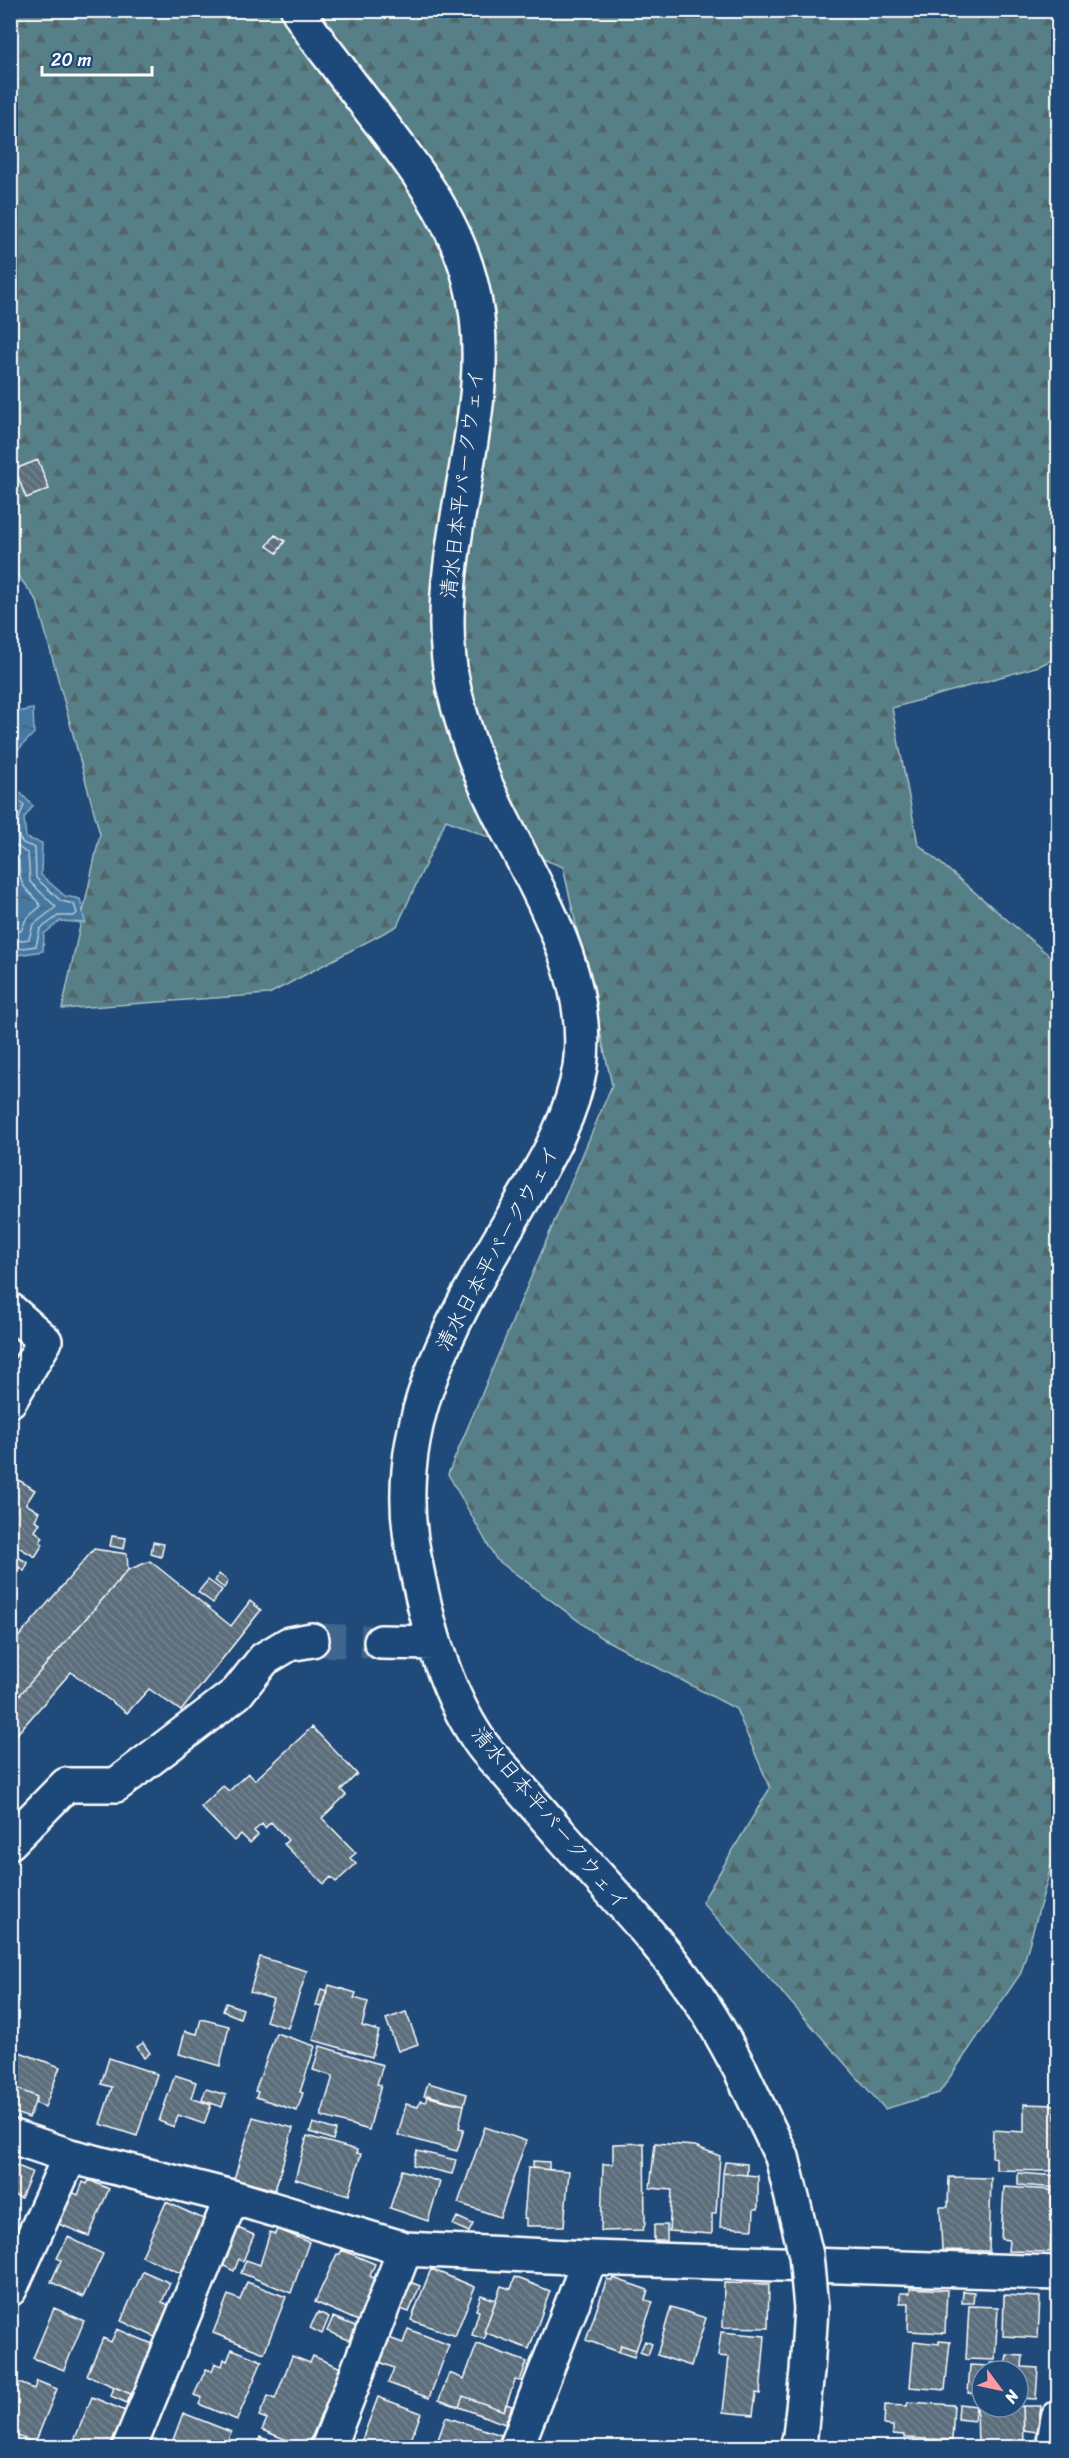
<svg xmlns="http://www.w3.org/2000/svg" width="1069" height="2458" viewBox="0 0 1069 2458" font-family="Sriracha,'Klee One',sans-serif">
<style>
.forest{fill:url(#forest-firs);stroke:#aabfc3;stroke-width:1.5}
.water{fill:url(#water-ripples);stroke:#8faec7;stroke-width:1.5}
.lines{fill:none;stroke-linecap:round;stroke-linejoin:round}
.shore{stroke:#b4c9da;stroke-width:1.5}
.building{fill:url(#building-back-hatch);stroke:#fff;stroke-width:1.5}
.minor-tunnel{stroke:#41658e;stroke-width:33;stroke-dasharray:33 16;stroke-linecap:butt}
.minor-casing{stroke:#fff;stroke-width:38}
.minor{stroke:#1f4a7a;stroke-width:33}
.minor-bridge-casing{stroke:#fff;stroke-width:38;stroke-linecap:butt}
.minor-bridge{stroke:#1f4a7a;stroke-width:33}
.labels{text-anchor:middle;stroke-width:4.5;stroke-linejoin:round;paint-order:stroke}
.street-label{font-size:21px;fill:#fff;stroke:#1f4a7a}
</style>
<defs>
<pattern id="forest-firs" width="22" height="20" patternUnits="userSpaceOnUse" patternTransform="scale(1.5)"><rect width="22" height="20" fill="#567f87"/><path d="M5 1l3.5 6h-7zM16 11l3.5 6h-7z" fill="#51666a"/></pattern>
<pattern id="water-ripples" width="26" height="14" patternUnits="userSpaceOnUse" patternTransform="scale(1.5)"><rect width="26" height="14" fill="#4478a2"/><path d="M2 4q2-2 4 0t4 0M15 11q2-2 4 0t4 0" fill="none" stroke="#486277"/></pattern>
<pattern id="building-back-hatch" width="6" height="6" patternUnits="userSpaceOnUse" patternTransform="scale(1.5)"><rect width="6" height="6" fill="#5b6e7c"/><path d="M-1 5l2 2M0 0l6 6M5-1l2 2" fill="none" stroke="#748490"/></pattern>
</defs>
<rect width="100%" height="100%" fill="#1f4a7a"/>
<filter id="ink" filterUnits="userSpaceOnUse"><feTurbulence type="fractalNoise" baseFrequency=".0167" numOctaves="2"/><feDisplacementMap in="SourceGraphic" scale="12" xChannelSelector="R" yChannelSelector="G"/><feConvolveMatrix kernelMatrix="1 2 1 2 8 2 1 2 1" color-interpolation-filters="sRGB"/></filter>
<g filter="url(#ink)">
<!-- forest -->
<path class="forest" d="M11,11h1047v646l-19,9 -147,42 26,136 140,119v879l-37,131 -82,120 -54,16 -183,-207 68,-114 -34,-79 -136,-72 -104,-78 -48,-85 164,-389 -49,-218 -117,-47 -49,106 -128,68 -207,15 38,-175 -63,-233 -26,-35z"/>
<!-- water -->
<path class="water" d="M33,709l1,24 -21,22 -2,11v-53z
M11,783l22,23 -9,12 2,20 16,5 -1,32 24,21 15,3 5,24 -25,-2 -16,13 -1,17 -32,5z"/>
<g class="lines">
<!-- shore -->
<path class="shore" d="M10,792l14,13c-4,10 -11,27 -2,37 3,3 10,4 13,6l1,30 25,23 13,3 3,9 -3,3h-16l-18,13 -4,17 -26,4
M10,822l4,22 14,10 2,28 26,25 -23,18 -4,14 -19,3
M10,854l9,6c1,33 6,24 22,46l-15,13 -5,12 -11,2"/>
</g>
<!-- building -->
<path class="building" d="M38,460l11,29 -23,9 -11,-29z
M275,535l10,6 -8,12 -10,-7z
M12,1476l23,14 -9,14 13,8 -4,8 5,3 -5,8 8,6 -3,5 3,2 -8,13 -25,-15z
M112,1536l14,2 -2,11 -14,-3z
M153,1542l11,2 -3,13 -10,-3z
M94,1549l33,5 1,16 -118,136v-59z
M10,1552l18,11 -4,8 -5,-4 -6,10 -3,-2z
M150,1561l81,65 19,-25 11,9 -80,101 -32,-22 -22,24 -56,-41 -61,70v-36l118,-136z
M219,1574l9,7 -4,7 -9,-7z
M208,1580l14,10 -9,13 -15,-11z
M312,1727l45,47 -16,16 5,5 -24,23 34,35 -6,5 6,6 -20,18 -5,-5 -7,7 -40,-40 4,-4 -17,-18 -6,6 -3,-4 -8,7 4,4 -8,8 -9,-9 -7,7 -33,-34 22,-21 6,5 19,-18 7,7z
M260,1957l47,14 -19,57 -22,-7 7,-22 -23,-7z
M329,1985l27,8 -2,5 14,4 -6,24 17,5 -7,26 -59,-17z
M321,1989l7,2 -5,16 -7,-1z
M226,2003l17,6 -3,9 -17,-7z
M406,2012l12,32 -20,7 -12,-32z
M201,2019l28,7 -9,40 -41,-12 6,-23 12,3z
M276,2033l39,13 -15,46 3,1 -6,18 -41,-14 2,-5 -3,-1z
M143,2043l7,10 -6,5 -7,-11z
M320,2046l63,19 -6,19 4,1 -12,45 -48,-14 12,-40 -20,-6z
M17,2051l43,16 -15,40 -10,-4 2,-6 -19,-8 -3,7 -5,-2v-25z
M109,2058l48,16 -20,62 -37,-12 12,-37 -11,-3z
M175,2075l21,7 -5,16 20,7 -7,19 -26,-9 -4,12 -15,-6z
M428,2083l39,11 -3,11 -40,-9z
M18,2089l19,8 -8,21 -19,-7z
M206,2089l20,6 -4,12 -20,-7z
M427,2095l37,10 -5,23 5,1 -7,22 -59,-16 8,-31 12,3 2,-6 6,1z
M1024,2104l31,1v14l3,1v51l-62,-1v-12l-4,-1 1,-27 31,2z
M253,2117l40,11 -18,62 -41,-11z
M313,2123l23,7 -3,10 -23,-8z
M485,2127l41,14 -26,76 -42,-14z
M307,2136l50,14 -1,3 5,1 -12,41 -54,-16z
M644,2143l1,81 -2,6 -42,1 2,-67h10v-20z
M655,2143l40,3 25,10 -4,57 -4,1v20l-43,-3 3,-41 -22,-2z
M417,2151l39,9 -4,14 -39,-9z
M533,2161l16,1v8l-16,-2z
M725,2162l22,2v11l-24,-2z
M10,2163l22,9 -11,26 -11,-4z
M528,2168l41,3 -5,55h-38v-8h-2z
M402,2170l38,12 -12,39 -38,-13z
M723,2173l35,3v33h-4l-1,20 -33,-2z
M1018,2173l40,3v12l-40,-3z
M949,2177l42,1 -2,73 -47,-1 -2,-43h8z
M89,2180l20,9 -20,47 -30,-12 13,-32 6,3 5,-13 4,2z
M1004,2187l48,3 -1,26h6l-1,21 -5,-1 -1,16 -42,-1 1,-11 -8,-1z
M166,2202l42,19 -23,54 -43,-19z
M457,2217l16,7 -4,8 -16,-7z
M654,2225h13v16h-13z
M238,2228l16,7 -11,26 -4,-2 -5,12 -12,-6z
M277,2229l32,13 -18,51 -50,-20 5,-13 14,5 10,-33 5,2z
M68,2237l35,17 -20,43 -32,-15 10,-22 -4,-2z
M342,2250l33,14 -5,12 4,2 -2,5 3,1 -17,37 -43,-19 22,-48h3z
M431,2269l44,18 -20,49 -44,-16z
M143,2271l27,12 -8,19 9,4 -14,32 -36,-17z
M515,2277l35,14 -21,58 -45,-17 17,-46 10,3z
M613,2278l35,12 -3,10 8,2 -17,48 -15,-5 -2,7 -33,-12 21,-61 5,2z
M408,2281l12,5 -11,26 -11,-4z
M247,2282l39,15 -22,56 -51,-20 15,-38 12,5z
M724,2283l45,1 -1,44 -45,-1z
M910,2288l37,2 -2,43 -37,-2 1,-28h-9v-10h10z
M963,2291l11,1 -1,11h-11z
M481,2295l15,5 -12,32 3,1 -3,6 -12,-4 7,-24 -3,-1z
M1004,2295l36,2 -2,41 -35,-2z
M969,2306l29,1 -3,53 -29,-1z
M671,2307l35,11 -15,48 -34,-11z
M54,2308l30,13 -20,49 -31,-12z
M318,2312l11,5 -7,17 -12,-6z
M333,2317l27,11 -6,14 -27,-11z
M117,2329l38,16 -22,50 -46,-20 16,-37 8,4z
M408,2329l41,16 -20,53 -41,-15 6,-15 -14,-6 9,-24 14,5z
M721,2332l44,4 -5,58 -4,-1 -3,22 -30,-3 6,-55 -11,-1z
M645,2341l7,3 -4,11 -8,-3z
M914,2341l25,3v-3l11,1 -5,48 -35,-3z
M477,2344l50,18 -7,19 -5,-1 -11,31 -41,-15 -4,11 -20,-7 10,-27 15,6z
M621,2345l15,5 -2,7 -15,-5z
M232,2349l30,12 -25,59 -38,-16 3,-6 -8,-3 12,-26 6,2 3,-8 7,3 2,-7 3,2z
M1007,2355l16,1 -1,11 16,1 -2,31 -18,-1v-27h-36v24l-14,-2 2,-28 20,1v-3h8v4l7,1z
M292,2356l18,7 3,-7 28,12 -34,80 -45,-18 5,-11 -8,-3 9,-20 7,3z
M10,2379l24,10 3,-8 20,8 -22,54 -25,-10z
M114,2387l17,7 -4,9 -16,-7z
M463,2396l41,15 2,-7 6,2 -7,18 -46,-17z
M92,2397l36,15 -15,36h-42z
M378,2397l43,16 -13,35h-49z
M908,2402l46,3 -2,35 -48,-2v-3l-11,-1v-8l-9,-1 1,-20 22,1z
M959,2404l17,2 -2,15 -16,-2z
M1023,2406h18l-4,26 -13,-2z
M1023,2406l1,40 -46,2 -1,-41z
M183,2413l48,19 -6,16h-55z
M446,2417l55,18 -4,13h-62z
M260,2437l30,11h-34z"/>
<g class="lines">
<!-- minor-tunnel -->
<path class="minor-tunnel" d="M312,1640l69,2"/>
<defs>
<path id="minor" d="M298,10c11,21 26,38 40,57 48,66 111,132 132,213 36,132 -47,273 -16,410 10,41 24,81 43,119 38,78 96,167 83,258 -8,50 -34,93 -59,136 -64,110 -135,219 -107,353 12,63 28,129 64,183 8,13 20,24 30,35 17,20 35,40 53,61 49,56 105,112 146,176 13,20 23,40 34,60
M10,1310l35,31 -35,59
M381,1642l53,1
M10,1842l56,-57h50l121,-92 27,-34 25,-15 23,-4
M10,2136l60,20 162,41 173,52 185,9 468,15
M10,2289l60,-133
M129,2448l103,-251
M328,2448l77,-199
M516,2448l74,-190
M1053,2448l5,-30"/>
</defs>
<!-- minor casing -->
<use href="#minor" class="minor-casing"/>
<!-- minor -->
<use href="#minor" class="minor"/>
<defs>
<path id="minor-bridge" d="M741,2071l41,86 24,98 5,53 -4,63 -7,65 -3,12"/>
</defs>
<!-- minor-bridge casing -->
<use href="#minor-bridge" class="minor-bridge-casing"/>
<!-- minor-bridge -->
<use href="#minor-bridge" class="minor-bridge"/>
</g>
</g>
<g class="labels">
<!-- street labels -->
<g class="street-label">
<text transform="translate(462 484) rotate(-83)" y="7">清水日本平パークウェイ</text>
<text transform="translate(497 1248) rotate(-61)" y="7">清水日本平パークウェイ</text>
<text transform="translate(550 1818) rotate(50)" y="7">清水日本平パークウェイ</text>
</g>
</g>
<!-- margin -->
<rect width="1069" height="2458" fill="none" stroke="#1f4a7a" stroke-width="36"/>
<rect x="18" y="18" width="1033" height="2422" fill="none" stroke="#fff" stroke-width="2" filter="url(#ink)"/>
<!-- north arrow -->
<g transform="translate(1000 2389) rotate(123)"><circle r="28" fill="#1f4a7a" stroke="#7992af" stroke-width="1.5"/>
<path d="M0-4.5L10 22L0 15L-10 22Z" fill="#ff9aa2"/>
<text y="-9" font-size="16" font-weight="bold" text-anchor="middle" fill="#ffffff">N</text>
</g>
<!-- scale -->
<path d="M42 66v9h110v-9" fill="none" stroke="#ffffff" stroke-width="3"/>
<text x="51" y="66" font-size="18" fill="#ffffff" stroke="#1f4a7a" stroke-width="4.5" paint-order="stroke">20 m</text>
</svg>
